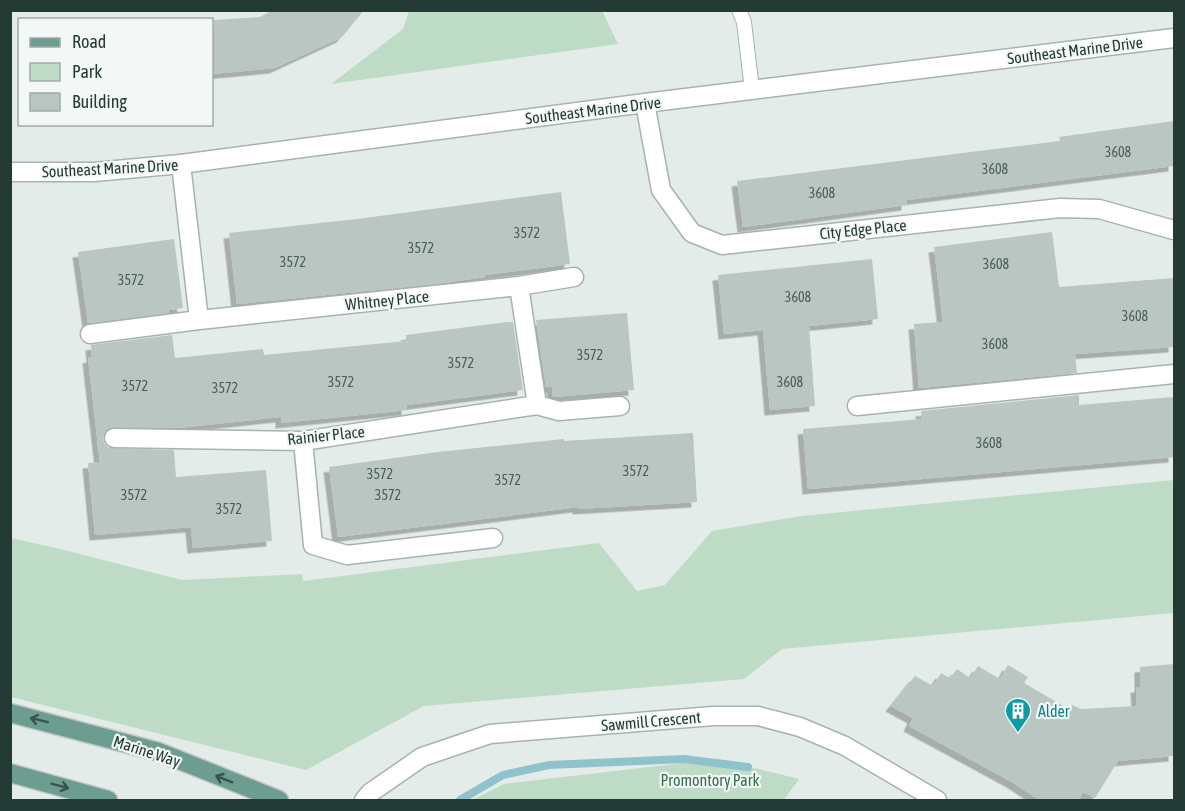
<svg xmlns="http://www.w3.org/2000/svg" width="1185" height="811" viewBox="0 0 1185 811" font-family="'Asap Condensed',sans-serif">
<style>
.green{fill:#bedbc6}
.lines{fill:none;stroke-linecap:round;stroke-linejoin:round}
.stream{stroke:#90c2cc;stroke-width:8}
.building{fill:#b9c6c1;filter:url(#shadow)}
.service-casing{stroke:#a6b3af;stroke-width:16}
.minor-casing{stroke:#a6b3af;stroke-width:21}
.tertiary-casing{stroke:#a6b3af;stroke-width:21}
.primary-casing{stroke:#c2c8c6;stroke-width:21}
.service{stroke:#fff;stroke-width:14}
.minor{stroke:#fff;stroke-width:18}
.tertiary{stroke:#fff;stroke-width:18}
.primary{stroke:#6c9d90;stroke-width:18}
.oneway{stroke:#36544c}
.labels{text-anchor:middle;stroke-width:4.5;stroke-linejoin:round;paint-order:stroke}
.number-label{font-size:14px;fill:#495e58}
.street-label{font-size:16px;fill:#243b35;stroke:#f3f8f6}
.culture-label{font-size:16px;fill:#0d838f;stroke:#f3f8f6;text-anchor:start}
.park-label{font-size:16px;fill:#326f4a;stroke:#f3f8f6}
</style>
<defs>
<filter id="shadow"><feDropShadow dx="-5.5" dy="5.5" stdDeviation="0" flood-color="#0004"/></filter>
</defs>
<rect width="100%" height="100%" fill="#e3ece8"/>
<!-- green -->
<path class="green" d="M409,11h193l16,33 -287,40 72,-55z
M1174,480v133l-392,36 -38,30 -320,27 -118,64 -295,-73v-159l45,10 126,32 120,-6 1,7 296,-38 38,48 28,-6 47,-54 89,-15z
M718,759l81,20 -15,21h-312l32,-16z"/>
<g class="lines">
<!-- stream -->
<path class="stream" d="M460,800l43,-25 46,-10 135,-6 64,8"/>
</g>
<!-- building -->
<path class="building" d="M273,10h91l-22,27 -67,31 -63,6 2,-54 46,-3z
M1174,121v45l-267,34v5l-164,22 -6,-46 323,-40 -1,-4z
M561,192l9,72 -85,11v2l-49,7 -199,20 -8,-71 128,-14z
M1052,232l7,55 115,-9v69l-99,7 2,19 -158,15 -5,-64 29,-2 -9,-75z
M174,239l9,69 -14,2v3l-81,10 -10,-71z
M872,259l6,60 -69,7 6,80 -45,4 -7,-80 -39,4 -6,-59z
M627,313l7,77 -81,7 -1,-10h-6l-10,-67z
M507,322h6l10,68 -116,15v5l-126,13v-6l-104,11h-68l-6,9 1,6 5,5 65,2 2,27 90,-7 6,71 -79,7 -2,-21 -96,8 -7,-72 12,-1 -12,-104 4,-1 -1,-12 81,-10 3,23 88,-9 1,6 142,-14v-6z
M1079,395v10l95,-8v60l-366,32 -5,-60 119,-10 -1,-8z
M693,433l4,69 -119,7v-2l-240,30 -9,-70 109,-15 126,-13v2z
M1174,664v92l-56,5 -23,37 -12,-6 -5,9h-37l-29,-19 -103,-56 4,-8 -22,-12 24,-30 18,10 8,-13 9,5 7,-9 13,9 8,-12 22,13 8,-14 20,12 -4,6 46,27 2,-5 9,4 56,-3 -1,-19h4v-20z"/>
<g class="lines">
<defs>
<path id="service" d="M739,10l5,12 8,68"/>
<path id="minor" d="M645,103l16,87 31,43 30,12 338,-37 39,1 75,21
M181,164l18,156
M519,286l18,119
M90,334l109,-14 320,-34 55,-9
M857,406l317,-32
M114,438l189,3 234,-36 22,6 61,-5
M303,441l10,104 34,10 146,-17
M364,800l6,-7 52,-36 68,-23 223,-18h45l42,11 45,19 92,54"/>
<path id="tertiary" d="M10,172h84l87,-8 464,-61 529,-65"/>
<path id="primary" d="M10,713l149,39 120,48
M10,773l98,27"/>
</defs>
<!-- service casing -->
<use href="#service" class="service-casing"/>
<!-- minor casing -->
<use href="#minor" class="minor-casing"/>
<!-- tertiary casing -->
<use href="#tertiary" class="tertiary-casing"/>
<!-- primary casing -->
<use href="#primary" class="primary-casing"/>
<!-- service -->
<use href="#service" class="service"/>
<!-- minor -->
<use href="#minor" class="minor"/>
<!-- tertiary -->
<use href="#tertiary" class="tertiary"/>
<!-- primary -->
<use href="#primary" class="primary"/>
</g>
<!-- one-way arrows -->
<defs><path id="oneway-shaft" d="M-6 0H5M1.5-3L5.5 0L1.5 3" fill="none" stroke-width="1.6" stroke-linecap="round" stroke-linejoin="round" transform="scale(1.5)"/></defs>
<g class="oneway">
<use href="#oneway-shaft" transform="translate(39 720) rotate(-166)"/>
<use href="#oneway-shaft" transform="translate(224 779) rotate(-158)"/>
<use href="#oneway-shaft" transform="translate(60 786) rotate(15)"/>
</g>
<!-- icons -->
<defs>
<symbol id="building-pin" viewBox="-11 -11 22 30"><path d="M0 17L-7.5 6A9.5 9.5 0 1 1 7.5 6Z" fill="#0f9aa8" stroke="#f3f8f6"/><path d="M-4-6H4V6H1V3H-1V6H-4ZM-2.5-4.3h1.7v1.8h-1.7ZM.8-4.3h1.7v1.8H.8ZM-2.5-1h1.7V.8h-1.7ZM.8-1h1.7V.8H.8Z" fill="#fff"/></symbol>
</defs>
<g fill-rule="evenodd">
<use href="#building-pin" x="1003" y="696" width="30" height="40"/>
</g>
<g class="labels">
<!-- number labels -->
<g class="number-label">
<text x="1118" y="157">3608</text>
<text x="995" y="174">3608</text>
<text x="822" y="198">3608</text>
<text x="527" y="238">3572</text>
<text x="421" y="253">3572</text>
<text x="293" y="267">3572</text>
<text x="996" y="269">3608</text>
<text x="131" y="285">3572</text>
<text x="798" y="302">3608</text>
<text x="1135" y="321">3608</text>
<text x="995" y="349">3608</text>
<text x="590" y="360">3572</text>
<text x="461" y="368">3572</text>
<text x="341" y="387">3572</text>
<text x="790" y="387">3608</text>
<text x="135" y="391">3572</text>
<text x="225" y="393">3572</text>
<text x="989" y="448">3608</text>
<text x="636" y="476">3572</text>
<text x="380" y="479">3572</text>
<text x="508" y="485">3572</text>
<text x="134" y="500">3572</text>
<text x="388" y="500">3572</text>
<text x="229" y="514">3572</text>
</g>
<!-- street labels -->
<g class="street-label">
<text transform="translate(1075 50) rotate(-7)" y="6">Southeast Marine Drive</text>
<text transform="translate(593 110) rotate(-7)" y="6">Southeast Marine Drive</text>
<text transform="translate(110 168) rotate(-3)" y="6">Southeast Marine Drive</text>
<text transform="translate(863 229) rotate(-6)" y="6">City Edge Place</text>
<text transform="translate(387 300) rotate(-6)" y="6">Whitney Place</text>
<text transform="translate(326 435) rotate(-6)" y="6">Rainier Place</text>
<text transform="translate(651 721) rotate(-5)" y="6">Sawmill Crescent</text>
<text transform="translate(147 751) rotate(18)" y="6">Marine Way</text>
</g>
<!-- culture labels -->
<g class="culture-label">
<text x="1038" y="717">Alder</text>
</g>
<!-- park labels -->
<g class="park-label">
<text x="710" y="786">Promontory Park</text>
</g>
</g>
<!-- border -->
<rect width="1185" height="811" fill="none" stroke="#243b35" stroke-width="24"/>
<!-- legend -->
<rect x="18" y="18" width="195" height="108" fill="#f3f8f6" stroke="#a0aca9" stroke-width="1.5"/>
<rect x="30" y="38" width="30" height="9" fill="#6c9d90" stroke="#a0aca9" stroke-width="1.5"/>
<text x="72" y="48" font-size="18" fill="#243b35">Road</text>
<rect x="30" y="63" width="30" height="18" fill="#bedbc6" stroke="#a0aca9" stroke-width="1.5"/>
<text x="72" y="78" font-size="18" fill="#243b35">Park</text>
<rect x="30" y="93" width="30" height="18" fill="#b9c6c1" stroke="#a0aca9" stroke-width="1.5"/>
<text x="72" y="108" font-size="18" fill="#243b35">Building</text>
</svg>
